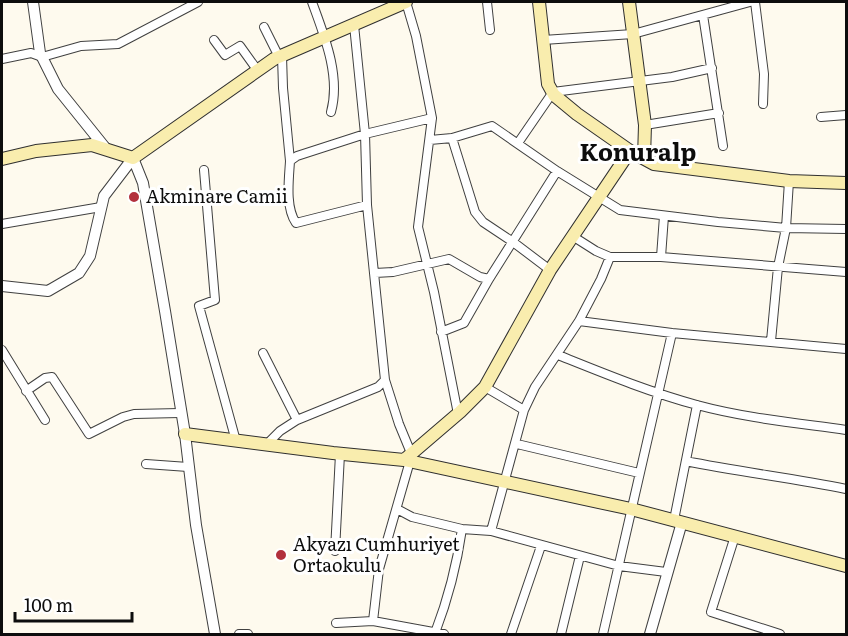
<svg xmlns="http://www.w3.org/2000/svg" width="848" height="636" viewBox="0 0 848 636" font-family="Literata,serif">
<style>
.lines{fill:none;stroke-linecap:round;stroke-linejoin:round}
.minor-casing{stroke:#404040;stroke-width:10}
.tertiary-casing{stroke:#404040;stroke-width:12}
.secondary-casing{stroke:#2f2f2f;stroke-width:14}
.minor{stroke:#fff;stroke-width:8}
.tertiary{stroke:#fff;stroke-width:10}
.secondary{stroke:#f9edae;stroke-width:12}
.poi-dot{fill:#b2303c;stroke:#fff;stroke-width:2}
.labels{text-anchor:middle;stroke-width:6;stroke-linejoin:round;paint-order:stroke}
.poi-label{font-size:18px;fill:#0d0d0d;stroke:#fff;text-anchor:start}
.district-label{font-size:24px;font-weight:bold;fill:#0d0d0d;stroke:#fff}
</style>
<rect width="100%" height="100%" fill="#fefaee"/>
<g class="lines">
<defs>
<path id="minor" d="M312,2c12,33 29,74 19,110
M406,2l10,34 16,82 -14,109 16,65 24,122
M487,2l3,28
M755,2l9,72 -1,30
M703,15l20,131
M354,25l11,109 2,71 18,175 14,44 12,29
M264,27l15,30
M214,40l11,15 15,-9 18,25
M543,40l90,-6 117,-32
M282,56l1,32 7,73
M2,59l29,-6 11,4 39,-11 37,-2 80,-42
M821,117l25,-2
M645,125l74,-12
M452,138l23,74 8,10 30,20 37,28
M430,140l22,-2 40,-12 65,45 63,39 98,12 68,6 60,1
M518,143l35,-51 119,-15 40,-9
M204,170l11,130 -16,6 37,135
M367,205l-71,18c-11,-16 -7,-44 -6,-62l7,-5 68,-22 67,-16
M2,224l99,-17
M574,237l22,14 14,6h51l185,15
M661,257l3,-41
M375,273l18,-1 56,-13 31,18 9,2
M579,321l93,12 174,16
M441,332l23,-9 25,-44 68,-108
M771,341l7,-74 8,-39 3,-47
M2,350l43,70
M263,353l34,67
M558,355c45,18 91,37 139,50 48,13 100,18 149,25
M485,387l39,23
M26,391l19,-13 7,-1 37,57 34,-17 11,-3 46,-1
M517,444l122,29
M266,445l14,-14 17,-11 81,-33 7,-7
M686,461c53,11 107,17 160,28
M146,464l42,3
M397,509l15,8 50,12 29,2 128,35 47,6
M674,520l23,-115
M491,531l33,-121 11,-23 44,-66 22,-42 9,-22
M735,536l-24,76 69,22
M335,551l5,-97
M373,621l6,-52 31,-108
M336,623l37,-2 71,13
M435,633c13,-34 22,-69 27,-104
M239,634h9
M511,634l30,-88
M561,634l19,-78
M603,634l69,-301"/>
<path id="tertiary" d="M33,2l7,51 18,36 49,61
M2,286l46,5 31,-18 11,-17 14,-60 29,-38 10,25 22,128 20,123 11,91 19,109
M650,634l32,-112"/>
<path id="secondary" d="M539,2l9,82 6,11 23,19 53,37 24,13 135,17 57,2
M629,2l16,123 -1,33
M2,159l34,-8 56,-6 41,13 141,-99 132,-57
M185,434l148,19 71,7 227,49 215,57
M404,460l56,-48 25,-25 65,-117 80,-119"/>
</defs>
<!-- minor casing -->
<use href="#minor" class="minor-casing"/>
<!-- tertiary casing -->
<use href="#tertiary" class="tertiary-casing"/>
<!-- secondary casing -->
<use href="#secondary" class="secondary-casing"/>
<!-- minor -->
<use href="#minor" class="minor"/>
<!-- tertiary -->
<use href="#tertiary" class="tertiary"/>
<!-- secondary -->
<use href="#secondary" class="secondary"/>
</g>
<!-- markers -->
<g class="poi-dot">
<circle cx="134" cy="197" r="6"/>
<circle cx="281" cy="555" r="6"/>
</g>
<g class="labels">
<!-- poi labels -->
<g class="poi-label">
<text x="146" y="203">Akminare Camii</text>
<text x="293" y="551">Akyazı Cumhuriyet<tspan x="293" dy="21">Ortaokulu</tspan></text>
</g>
<!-- district labels -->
<g class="district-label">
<text x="638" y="161">Konuralp</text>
</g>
</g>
<!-- border -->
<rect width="848" height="636" fill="none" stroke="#0d0d0d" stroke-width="6"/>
<!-- scale -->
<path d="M15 612v9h117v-9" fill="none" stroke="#0d0d0d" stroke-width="3"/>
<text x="24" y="612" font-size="18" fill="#0d0d0d" stroke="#ffffff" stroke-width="4.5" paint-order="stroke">100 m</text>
</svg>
